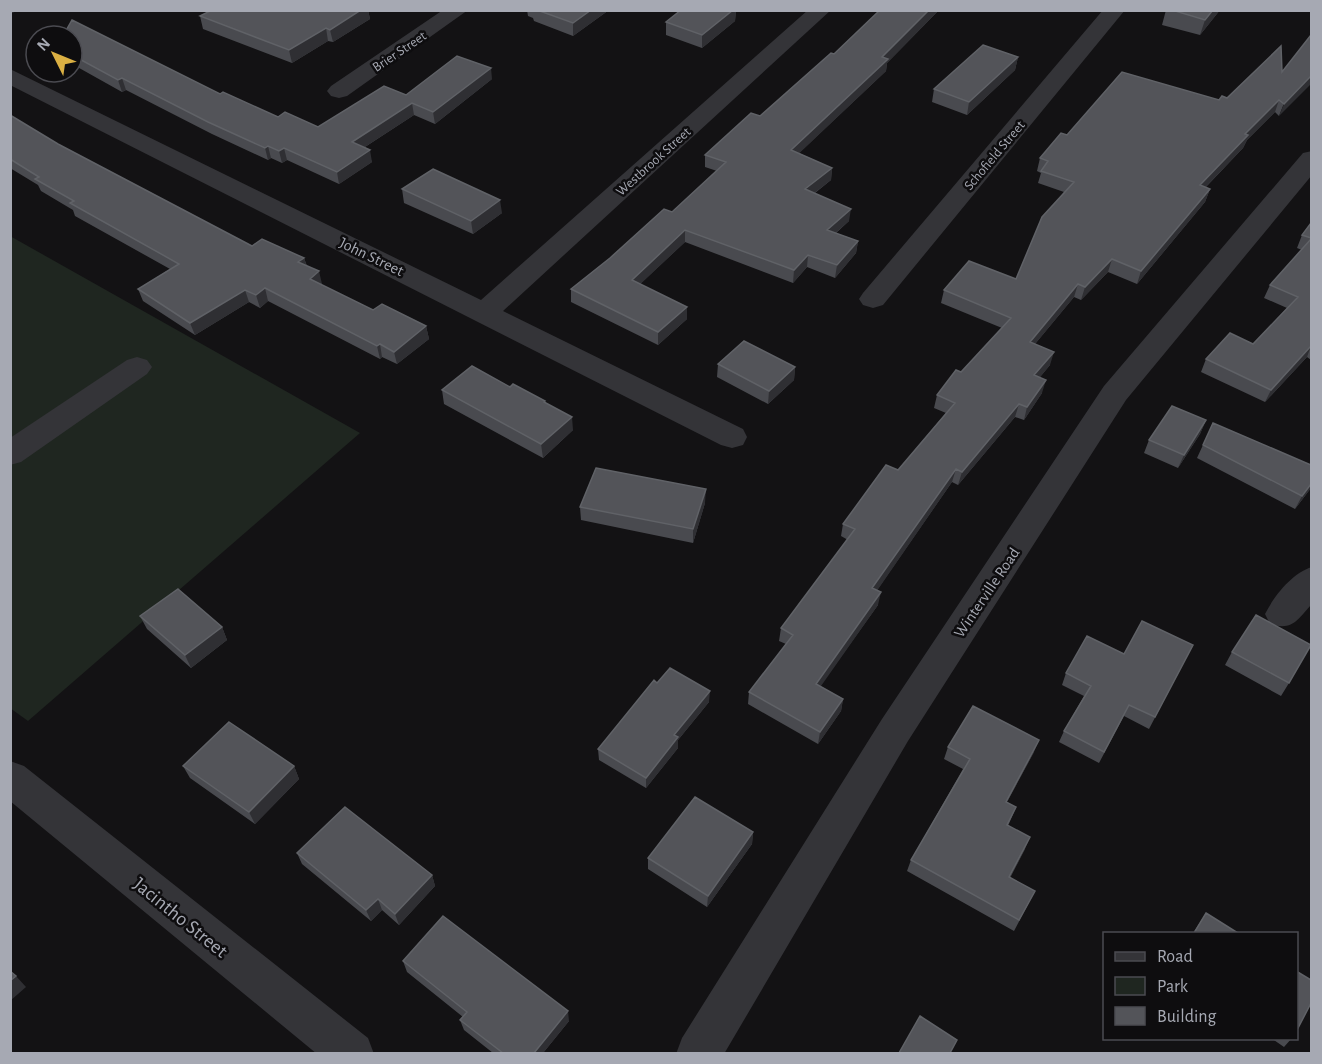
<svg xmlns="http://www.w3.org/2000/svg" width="1322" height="1064" viewBox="0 0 1322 1064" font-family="'Alegreya Sans',sans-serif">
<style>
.green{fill:#1f2620}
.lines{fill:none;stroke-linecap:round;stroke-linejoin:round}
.minor{fill:#343438;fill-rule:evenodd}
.wall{fill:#494a4f}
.shaded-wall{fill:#2f2f33}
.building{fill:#535459;stroke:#606267;stroke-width:1.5}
.labels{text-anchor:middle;stroke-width:5;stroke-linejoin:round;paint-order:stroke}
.far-street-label{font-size:14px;fill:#a6a9b3;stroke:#0e0d0f}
.street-label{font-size:16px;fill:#a6a9b3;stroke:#0e0d0f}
.near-street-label{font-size:20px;fill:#a6a9b3;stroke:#0e0d0f}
</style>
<rect width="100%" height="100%" fill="#131214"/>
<!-- green -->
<path class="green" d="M10,236l350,197 -332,288 -18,-13z"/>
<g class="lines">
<!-- minor -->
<path class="minor" d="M443,10h25l-121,86 -8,2 -8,-2 -4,-5 4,-5z
M808,10h23l-328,301 240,118 4,8 -4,8 -11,3 -11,-3 -711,-360v-16l471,231z
M1103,10h22l-242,295 -10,3 -10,-3 -4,-6 4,-6z
M1312,151v24l-186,225 -218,341 -184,313h-48l6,-16 200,-319 222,-333 199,-233z
M137,357l10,3 5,7 -5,7 -126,88 -11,3v-27l117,-78z
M1312,567v37c-15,16 -19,27 -42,20l-5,-10c9,-18 27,-41 47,-47z
M10,761l14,5 344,272 6,16h-57l-307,-253z"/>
</g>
<!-- wall -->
<path class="wall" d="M212,10h156l2,9 -37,23 -5,-1 -36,22 -89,-34 -3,-13z
M527,10h82l-36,26 -39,-15 -1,-3 -5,-2z
M681,10h55l-1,11 -33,27 -36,-13v-13z
M880,10h59l-52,53 -1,8 -87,82 33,15 -1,12 -16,13 34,28 -13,12 22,8 -2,12 -21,25 -28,-11 -14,16 -108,-41 -45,42 47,23v12l-29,26 -87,-43v-13l101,-77 45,-41 -12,-4v-12l55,-39 74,-62z
M1166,10l8,1 46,-1 -20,25 -38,-10z
M1311,35l-32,81 -4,-4 -28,28 -4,8 -37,39 4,2 -5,13 -68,82 -29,-12 -27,28 -7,-3 -39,47 15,21 -10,12 2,16 -18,27 -9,-3 -57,68 -6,-3 -75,108 1,15 -58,81 23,13 -2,12 -23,33 -70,-40 1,-12 37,-48 -7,-3 2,-13 67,-88 -7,-4 2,-12 55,-54 48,-57 -12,-5 3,-13 24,-23 41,-44 -61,-25 3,-13 72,-11 48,-87 -26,-9 3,-10 -4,-2 3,-13 27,-23 160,-37 55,-26z
M72,36l206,81 40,10 88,-32 86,-16 -57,45 -21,-9 -49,32 7,15 -33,22 -52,-24 -5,3 -11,-5 -3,2 -56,-26 -86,-44 -4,2 -50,-28z
M1018,57l-3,13 -48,45 -35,-13 2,-13z
M10,115l48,29 194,102 52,12 3,8 15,18 -1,1 52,25 53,16 3,13 -32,25 -15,-7 -2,2 -112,-58 -8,7 -11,-6 -54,33 -52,-34 -5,-12 32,-20 -95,-53 -2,-6 -32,-19 -3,-6 -28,-17z
M402,189l100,24 -29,21 -69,-31z
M1311,223v137l-4,-3 -42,45 -64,-30 5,-13 47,-15 34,-36 -23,-10 6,-13 32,-35 -5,-2 5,-13z
M718,364l77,3 -1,13 -26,24 -51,-27z
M510,387l35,16 28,27 -30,28 -99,-54 -2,-14z
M1206,420l-6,14 -22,34 -34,-15 5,-13z
M1213,423l98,42v23l-16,21 -98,-51z
M705,503l-12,40 -112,-23 -1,-13z
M140,616l82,11 5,13 -36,28 -44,-39z
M1193,645l-44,84 -25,-13 -25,47 -40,-21 5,-11 20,-35 -22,-11 4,-12 58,-19z
M1232,652l57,31 -8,13 -56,-31z
M657,683l52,19 -31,38v8l-32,40 -47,-28 -1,-11z
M948,747l86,5 -27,50 9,5 -8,19 17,23 -15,29 25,13 -21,40 -107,-60 4,-11 52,-91 -19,-10z
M183,766h111l5,13 -44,45 -65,-46z
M753,832l-1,12 -45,63 -59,-38v-11z
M297,853l135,22 3,11 -36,39 -17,-15 -11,11 -69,-57z
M1206,913l32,20h-45z
M403,961l166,60 -26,32h-50l-29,-23 -4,-10 3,-3 -56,-45z
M1271,1038h21l-8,9z"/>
<!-- shaded-wall -->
<path class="shaded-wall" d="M10,10h9l-9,4z
M361,10h7l2,9 -37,23 -3,-12z
M591,10h18l-36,26v-13z
M733,10h3l-1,11 -33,27v-13z
M929,10h10l-52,53 -1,8 -96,91 1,-12z
M1213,10h7l-20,25 5,-15z
M326,28l2,13 -36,22 -3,-13z
M1018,57l-3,13 -48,45 2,-13z
M491,68l1,11 -57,45 -2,-12z
M1311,76v8l-32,32 5,-12z
M122,78l4,12 -4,2 -4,-12z
M1279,100l-4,12 -28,28 -4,8 -48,50 5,-13 45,-51z
M412,103l2,12 -60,39 -2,-12z
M268,146l3,12 -3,2 -3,-12z
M284,148l3,12 -5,3 -3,-12z
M370,150l2,12 -33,22 -2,-12z
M832,168l-1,12 -27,21 1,-12z
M1210,189l-5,13 -68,82 4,-13z
M500,200l2,13 -29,21 -2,-13z
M851,209l-2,12 -24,21 2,-12z
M685,230v12l-53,50v-12z
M858,241l-2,12 -21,25 2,-13z
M808,255l-1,12 -14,16 1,-13z
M304,258l4,12 -10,-8z
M1112,259l-4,13 -27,28 4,-13z
M319,271l3,13 -9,8 -3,-13z
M1078,284l-4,13 -48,58 4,-13z
M265,288l3,13 -8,7 -4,-13z
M245,290l4,12 -54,33 -5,-12z
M687,307v12l-29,26v-13z
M426,326l3,13 -32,25 -3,-12z
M380,344l2,13 -2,2 -3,-13z
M1311,346l-4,11 -42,45 6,-12z
M1054,352l-4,13 -19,23 3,-13z
M795,367l-1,13 -26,24 1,-13z
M1046,380l-4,13 -18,27 3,-13z
M1019,404l-4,13 -57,68 4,-13z
M572,417l1,13 -30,28 -2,-14z
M1206,420l-6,14 -22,34 6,-13z
M956,469l-4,13 -82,119 2,-13z
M1311,484v4l-16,21 7,-13z
M706,489l-1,14 -12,40v-14z
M881,592l-3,13 -64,91 2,-12z
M222,627l5,13 -36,28 -6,-13z
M710,691l-1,11 -31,38v8l-32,40v-10l28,-43z
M843,699l-2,12 -23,33 2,-12z
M1039,740l-5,12 -33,61 5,-11z
M294,766l5,13 -44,45 -6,-12z
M753,832l-1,12 -45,63 1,-11z
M1030,837l-5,12 -21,39 5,-11z
M432,875l3,11 -36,39 -4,-11z
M378,899l4,11 -11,11 -5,-11z
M16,976l10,11 -16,14v-20z
M568,1011l1,10 -26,32h-9z"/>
<!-- building -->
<path class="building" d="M212,10h149l-31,20 -4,-2 -37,22 -89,-34z
M537,10h54l-18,13z
M681,10h52l-31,25 -36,-13z
M880,10h49l-47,47 6,2 -97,91 41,18 -27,21 46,20 -24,21 31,11 -21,24 -29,-10 -14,15 -109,-40 -53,50 55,27 -29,25 -87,-43 39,-31 54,-49 8,3 54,-50 -21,-7 46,-42 9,3 71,-63 3,1z
M1172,10h41l-8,10z
M72,20l148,74 3,-2 55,25 7,-5 33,15 66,-41 22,9 51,-39 34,12 -58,44 -21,-9 -60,39 18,8 -33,22 -53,-24 -5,3 -11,-5 -3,2 -57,-26 -86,-44 -4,2 -46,-25v-19h-9z
M1311,35v41l-27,28 -5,-4 -34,34 3,1 -48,50 10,4 -69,82 -29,-12 -27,28 -7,-3 -48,58 24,10 -20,23 12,5 -19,27 -8,-3 -57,68 -6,-3 -84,119 9,4 -65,92 27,15 -23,33 -71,-40 44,-57 -12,-7 74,-99 -12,-5 43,-59 12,5 57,-67 -18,-8 19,-25 5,2 50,-54 -67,-28 25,-29 47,18 26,-62 32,-35 -33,-11 7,-10 -8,-3 21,-25 6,2 55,-63 97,28 3,-4 5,2 54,-52 1,26z
M983,45l35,12 -49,45 -35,-13z
M10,115l48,29 194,102 10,-7 42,19 -6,4 21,9 -9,8 63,31 9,-6 44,22 -32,26 -14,-8 -3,2 -112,-58 -9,7 -11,-5 -55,33 -52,-34 41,-25 -109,-61 4,-2 -39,-22 4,-2 -29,-18z
M433,169l67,31 -29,21 -69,-32z
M1311,223v15l-9,-3z
M1311,239v107l-40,44 -65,-31 24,-26 23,11 45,-47 -28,-12z
M744,341l51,26 -26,24 -51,-27z
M472,366l38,21 3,-3 32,17 -1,1 28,15 -31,27 -99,-54z
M1172,406l34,14 -22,35 -35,-15z
M1213,423l98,42v19l-9,12 -99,-51z
M596,468l110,21 -13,40 -113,-22z
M178,589l44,38 -37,28 -45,-39z
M1256,615l55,30 -22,38 -57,-31z
M1142,621l51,24 -38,72 -26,-12 -25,47 -40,-21 27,-45 -25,-13 21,-37 37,18z
M670,668l40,23 -36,44 4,2 -32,41 -48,-29 56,-69 3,3z
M973,706l66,34 -33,62 10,5 -9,18 23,12 -21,40 26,14 -16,29 -108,-60 59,-101 -22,-12z
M229,722l65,44 -45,46 -66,-46z
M695,797l58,35 -45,64 -60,-38z
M345,807l87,68 -37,39 -17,-15 -12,11 -69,-57z
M1206,913l32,20h-44z
M443,916l125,95 -34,42h-31l-43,-33 7,-8 -64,-51z
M10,971l6,5 -6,5z
M1296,971l15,9v23l-15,29z
M920,1016l37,24 -7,13h-51z"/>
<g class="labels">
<!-- far-street labels -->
<g class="far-street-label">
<text transform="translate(399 51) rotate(-34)" y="5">Brier Street</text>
<text transform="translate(994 155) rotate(-50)" y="5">Schofield Street</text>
<text transform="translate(653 161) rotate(-42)" y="5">Westbrook Street</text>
</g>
<!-- street labels -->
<g class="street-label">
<text transform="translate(372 256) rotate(26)" y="6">John Street</text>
<text transform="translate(986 592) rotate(-56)" y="6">Winterville Road</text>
</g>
<!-- near-street labels -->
<g class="near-street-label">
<text transform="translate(181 917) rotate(39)" y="7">Jacintho Street</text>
</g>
</g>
<!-- border -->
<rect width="1322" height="1064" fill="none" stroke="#a6a9b3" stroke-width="24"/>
<!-- legend -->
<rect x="1103" y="932" width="195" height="108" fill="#0e0d0f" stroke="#4b4b51" stroke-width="1.5"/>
<rect x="1115" y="952" width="30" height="9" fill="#343438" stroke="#4b4b51" stroke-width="1.5"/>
<text x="1157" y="962" font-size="18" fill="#a6a9b3">Road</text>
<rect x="1115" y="977" width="30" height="18" fill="#1f2620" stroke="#4b4b51" stroke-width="1.5"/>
<text x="1157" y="992" font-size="18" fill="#a6a9b3">Park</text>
<rect x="1115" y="1007" width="30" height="18" fill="#535459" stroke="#4b4b51" stroke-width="1.5"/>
<text x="1157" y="1022" font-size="18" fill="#a6a9b3">Building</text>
<!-- north arrow -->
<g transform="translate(54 54) rotate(313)"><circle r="28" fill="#0e0d0f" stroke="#4b4b51" stroke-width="1.5"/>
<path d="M0-4.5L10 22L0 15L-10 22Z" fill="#dbb043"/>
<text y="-9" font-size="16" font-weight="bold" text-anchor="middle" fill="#a6a9b3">N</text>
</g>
</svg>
